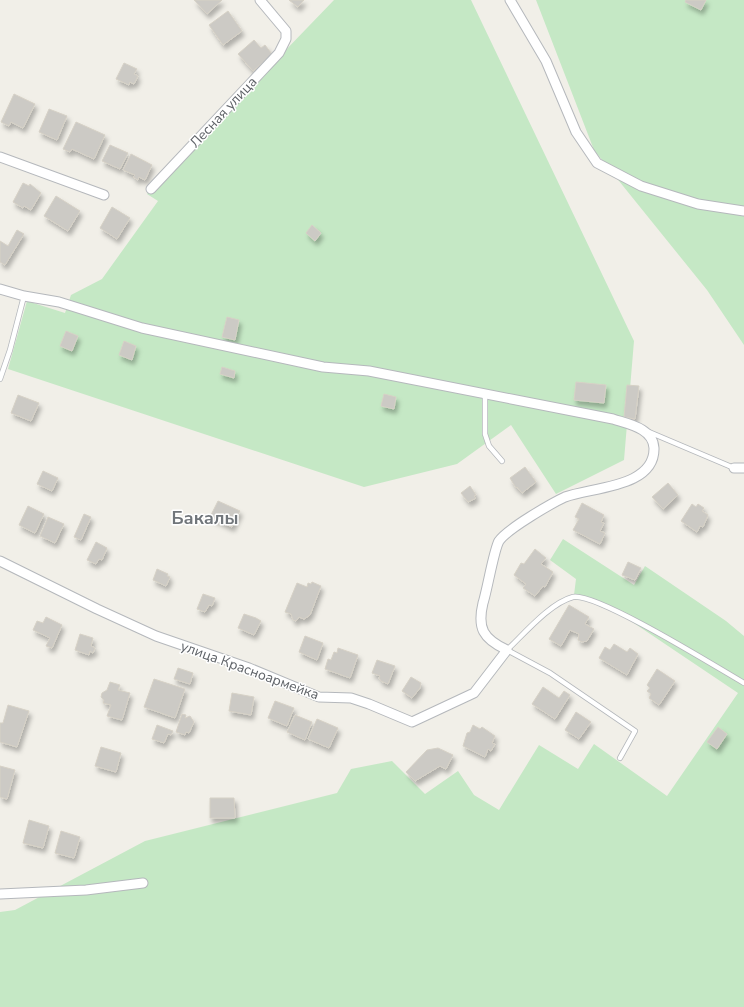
<svg xmlns="http://www.w3.org/2000/svg" width="744" height="1007" viewBox="0 0 744 1007" font-family="'Nunito Sans',sans-serif">
<style>
.green{fill:#c5e8c5}
.building{fill:#cccac5;stroke:#d6d1c6;filter:url(#shadow)}
.lines{fill:none;stroke-linecap:round;stroke-linejoin:round}
.lane-casing{stroke:#b5b8bc;stroke-width:6}
.street-casing{stroke:#b5b8bc;stroke-width:11}
.lane{stroke:#fff;stroke-width:4.5}
.street{stroke:#fff;stroke-width:9}
.labels{text-anchor:middle;stroke-width:3;stroke-linejoin:round;paint-order:stroke}
.street-label{font-size:14px;fill:#5f6368;stroke:#fff}
.district-label{font-size:18px;font-weight:bold;fill:#70757a;stroke:#fff}
</style>
<defs>
<filter id="shadow"><feDropShadow dx="2.5" dy="4.5" stdDeviation="2" flood-color="#0004"/></filter>
</defs>
<rect width="100%" height="100%" fill="#f1efe8"/>
<!-- green -->
<path class="green" d="M334,0h137l163,341 -10,119 -68,34 -45,-69 -54,39 -93,23 -356,-118 19,-68 38,12 6,-18 31,-16 56,-78 -11,-7z
M536,0h208v345l-37,-55 -113,-140z
M563,539l71,46 11,-19 81,55 18,15v371h-744v-95l15,-2 130,-69 192,-48 14,-24 41,-8 33,33 33,-23 16,24 25,15 40,-65 39,24 16,-25 73,52 71,-103 -128,-86 -36,-12 2,-16 -26,-19z"/>
<!-- building -->
<path class="building" d="M194,0h28l-15,14z
M289,0h15l-6,7z
M686,0h20l-5,10 -16,-8z
M228,11l14,20 -19,14 -14,-20z
M254,40l7,8 4,-3 7,9 -19,17 -15,-17z
M124,63l13,6 -3,5 4,2 -4,8 -4,-2 -1,3 -13,-6z
M14,94l21,10 -12,24 -12,-6 -2,4 -8,-4z
M49,109l18,7 -10,24 -18,-8z
M76,122l29,13 -11,24 -22,-10 -2,3 -7,-3z
M110,145l18,8 -8,16 -18,-8z
M131,154l21,11 -7,15 -6,-3 -1,3 -5,-3 2,-2 -12,-5z
M23,183l6,3 1,-2 11,9 -10,17 -7,-4 -1,2 -10,-6z
M56,196l24,15 -12,20 -24,-15z
M112,207l18,11 -13,21 -17,-11z
M312,225l9,8 -6,8 -9,-8z
M17,230l7,4 -19,31 -5,-3v-21l8,5z
M227,317l12,3 -4,20 -13,-3z
M66,331l12,5 -6,15 -12,-5z
M124,341l12,5 -4,14 -13,-5z
M222,367l13,4 -1,7 -14,-4z
M576,382l30,3 -2,18 -30,-3z
M627,385l12,1 -4,33 -11,-2z
M384,394l12,3 -2,12 -13,-3z
M18,395l21,8 -8,18 -20,-8z
M525,467l11,15 -14,11 -5,-6 -1,1 -6,-10z
M43,471l15,7 -6,13 -15,-7z
M668,483l10,12 -15,14 -11,-12z
M470,486l6,9 -2,1 2,2 -8,4 -7,-9z
M218,501l22,10 -8,16 -22,-10z
M582,503l22,12 -3,7 3,1 -4,8 5,2 -5,11 -27,-14 6,-11 -4,-2z
M692,504l4,3 2,-3 6,4 -2,3 6,4 -5,12 -3,-1 -3,6 -16,-11z
M28,506l16,8 -9,19 -16,-8z
M84,514l7,3 -10,23 -7,-3z
M48,517l16,7 -9,19 -15,-7z
M96,542l11,6 -5,12 -3,-1 -3,5 -9,-4z
M535,549l11,9 -5,6 12,8 -8,15 -2,-1 -8,10 -12,-8 3,-4 -12,-9 7,-12 3,1z
M628,562l13,6 -6,12 -13,-5z
M157,569l11,5 -1,2 3,1 -4,9 -13,-6z
M312,582l9,4 -11,29 -6,4 -5,-2 -3,4 -3,-1 -2,-6 -6,-2 12,-29 10,4 1,-4 3,1z
M203,594l12,4 -3,8 -3,-1 -4,7 -8,-3z
M569,605l20,12 -4,7 9,5 -7,12 -5,1 -4,-2 1,-6 -9,-4 -9,16 -12,-7z
M244,614l12,4 5,3 -7,14 -16,-7z
M46,617l16,8 -10,23 -6,-2 4,-8 -17,-8 4,-9 6,2z
M80,634l13,4 -2,8 4,2 -2,5 -3,-2 -1,4 -14,-5z
M305,636l18,7 -6,17 -18,-8z
M614,644l13,8 3,-4 8,6 -11,21 -28,-17 6,-11 5,3z
M338,648l20,7 -8,23 -25,-9 3,-10 3,1 3,-8 3,1z
M377,660l18,6 -7,18 -7,-3 -2,-3 1,-2 -8,-3z
M178,668l15,5 -3,11 -16,-5z
M657,669l18,12 -16,24 -10,-7 2,-4 -4,-3 3,-3 -3,-3z
M411,677l10,6 -1,5 -8,10 -10,-7z
M154,679l31,10 -10,29 -31,-11z
M110,682l10,3 -2,5 12,3 -8,27 -15,-4 4,-11 -8,-2 1,-3 -3,-3 1,-4 5,-3z
M543,687l16,11 5,-7 6,4 -15,24 -23,-15z
M232,693l22,4 -3,18 -22,-4z
M275,701l19,7 -7,18 -19,-8z
M8,705l21,6 -12,36 -17,-5v-19h3z
M576,712l15,10 -12,17 -14,-9z
M182,714l4,1 -1,3 5,-2 4,6 -5,11 -3,-1 -1,3 -9,-3z
M295,715l17,7 -7,18 -18,-8z
M317,719l21,9 -9,20 -21,-9z
M157,725l16,6 -2,4 -3,-1 -4,9 -12,-4z
M473,725l7,4 2,-2 13,9 -3,7 3,1 -4,7 -3,-2 -3,8 -22,-11 4,-13 3,-1z
M718,727l9,7 -10,15 -10,-7z
M101,747l20,6 -5,19 -21,-6z
M438,748l15,7 -7,14 -6,-3 -25,15 -9,-9 21,-22z
M0,766l15,4 -8,29 -7,-2z
M210,798h24l1,20h-25z
M29,820l20,6 -6,22 -20,-5z
M61,831l19,6 -6,21 -19,-5z"/>
<g class="lines">
<defs>
<path id="lane" d="M0,379l10,-29 14,-54
M485,394v40l4,12 13,15
M649,432l85,36
M620,758l15,-27 -85,-58 -43,-23c17,-16 43,-47 66,-53 23,-5 145,71 171,86"/>
<path id="street" d="M510,0l36,61 30,71 21,31 44,23 57,18 46,7
M0,157l104,38
M151,189l128,-136 7,-14v-8l-26,-31
M0,289l24,7 35,6 83,26 181,39 46,4 244,48c15,5 40,9 41,29 1,40 -63,39 -89,49 -13,6 -58,32 -66,44 -5,8 -12,50 -16,62 -6,25 0,36 24,47l-33,43 -62,29 -43,-18 -18,-6 -32,-1 -70,-29 -93,-32 -59,-27 -97,-48
M734,468h10
M0,894l86,-4 57,-7"/>
</defs>
<!-- lane casing -->
<use href="#lane" class="lane-casing"/>
<!-- street casing -->
<use href="#street" class="street-casing"/>
<!-- lane -->
<use href="#lane" class="lane"/>
<!-- street -->
<use href="#street" class="street"/>
</g>
<g class="labels">
<!-- street labels -->
<g class="street-label">
<text transform="translate(223 112) rotate(-47)" y="5">Лесная улица</text>
<text transform="translate(250 670) rotate(20)" y="5">улица Красноармейка</text>
</g>
<!-- district labels -->
<g class="district-label">
<text x="205" y="524">Бакалы</text>
</g>
</g>
</svg>
